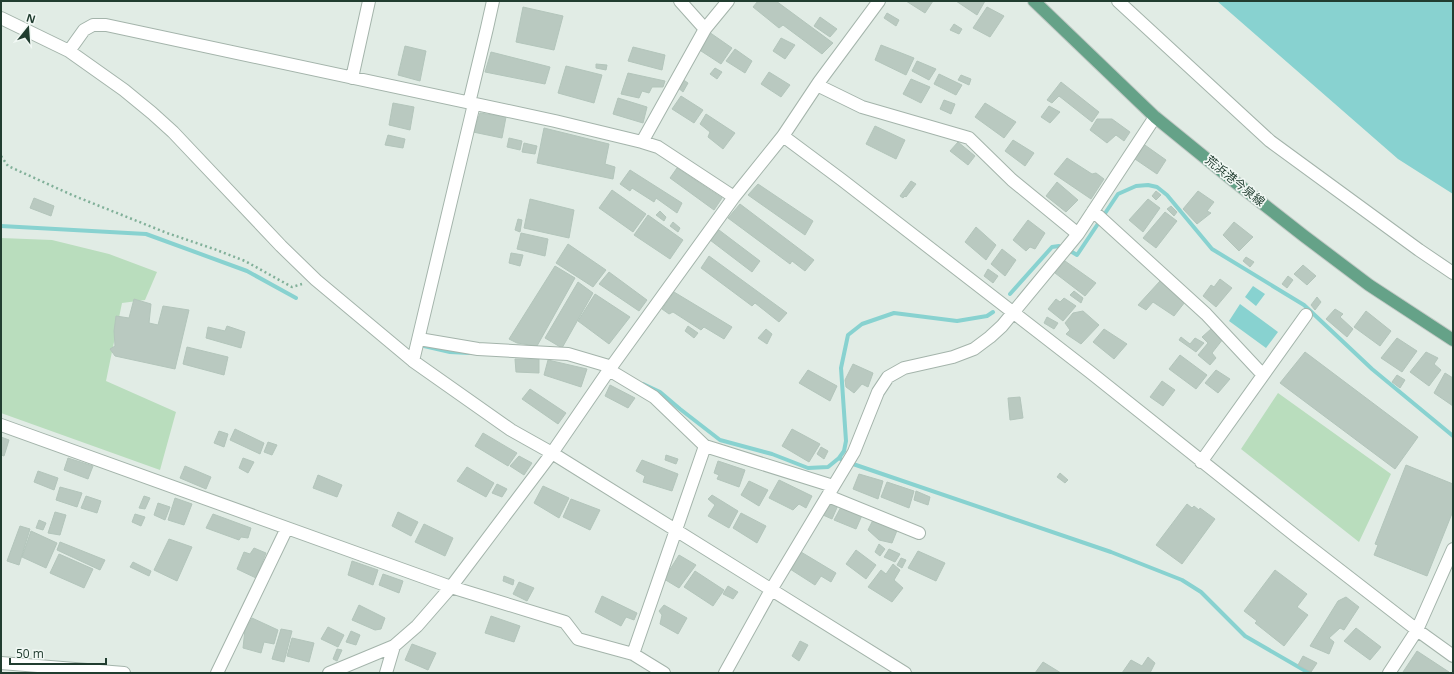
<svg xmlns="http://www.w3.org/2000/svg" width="1454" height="674" viewBox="0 0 1454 674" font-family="'Open Sans','Noto Sans JP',sans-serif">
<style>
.green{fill:#b9ddbd}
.water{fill:#88d2d0}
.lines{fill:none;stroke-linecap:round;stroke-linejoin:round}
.stream{stroke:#88d2d0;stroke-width:4}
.building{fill:#b9c9c0;stroke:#b3c5bb}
.minor-casing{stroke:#a4b4ab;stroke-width:14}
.major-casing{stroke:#c1c9c5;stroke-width:14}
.path{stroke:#81b099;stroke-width:2.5;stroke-dasharray:2 3;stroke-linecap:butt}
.minor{stroke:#fff;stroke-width:12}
.major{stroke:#65a288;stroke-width:12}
.labels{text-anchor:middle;stroke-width:3.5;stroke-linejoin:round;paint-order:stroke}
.street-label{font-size:12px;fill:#213d30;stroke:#f1f8f4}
</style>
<rect width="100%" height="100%" fill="#e1ece5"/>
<!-- green -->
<path class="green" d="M1,238l51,2 57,14 48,18 -12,28 -23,3 -16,78 70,31 -16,58 -159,-57z
M1278,393l113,81 -32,68 -118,-93z"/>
<!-- water -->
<path class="water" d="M1217,1h236v193l-55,-35z
M1253,286l12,8 -9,12 -11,-9z
M1240,304l38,28 -12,16 -37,-27z"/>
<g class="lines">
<!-- stream -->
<path class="stream" d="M1,226l145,8 101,37 49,27
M1072,252l5,3 41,-61 18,-8 12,-1 9,2 10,8 45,54 92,56 68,64 81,67
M1010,294l42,-47 7,-1
M424,346l26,6 19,1
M643,384l17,8 20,17 40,31 52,14 36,14 20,-1 11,-9 5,3
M839,458l5,-7 2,-10 -5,-73 7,-33 14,-11 32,-11 63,8 30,-5 6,-4
M853,464l258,88 71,28 19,12 44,44 64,37"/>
</g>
<!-- building -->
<path class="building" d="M758,1h18l57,42 -11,11 -39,-29 -4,3 -26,-21z
M906,1h27l-8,12z
M956,1h29l-8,14z
M523,7l40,9 -9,34 -38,-8z
M987,7l17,9 -14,21 -17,-9z
M887,13l12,7 -3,6 -12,-8z
M820,17l17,12 -7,8 -16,-11z
M954,24l8,5 -3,5 -9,-4z
M709,32l23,16 -11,16 -23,-15z
M781,38l14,7 -10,14 -12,-8z
M881,45l33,13 -8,17 -31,-15z
M405,46l21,5 -6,30 -22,-6z
M633,47l32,8 -3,15 -34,-9z
M735,49l17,12 -7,12 -19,-12z
M491,52l59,15 -5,17 -60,-12z
M917,61l19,8 -7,11 -17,-9z
M596,64l11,1 -1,5 -10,-2z
M566,66l36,9 -8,28 -36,-10z
M715,68l7,4 -5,7 -7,-5z
M769,72l21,13 -9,12 -20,-13z
M628,73l37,8 -2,6h-11l-3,6 -7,-2 -3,7 -18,-4z
M939,74l23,11 -6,10 -22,-11z
M961,75l10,4 -2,6 -11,-5z
M682,79l6,4 -5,9 -6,-5z
M911,79l19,8 -9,16 -18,-9z
M1061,82l38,30 -7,10 -33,-26 -7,7 -5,-3z
M681,96l22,14 -9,13 -22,-14z
M618,98l29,9 -4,16 -30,-9z
M944,100l11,4 -4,10 -11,-5z
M393,103l21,4 -4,23 -21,-5z
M985,103l31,19 -12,16 -29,-21z
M1049,106l11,6 -10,11 -9,-6z
M480,113l26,4 -4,21 -29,-6z
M706,114l29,19 -12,16 -15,-12 2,-5 -10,-8z
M1097,119h15l18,13 -6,9 -8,-6 -9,8 -17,-13z
M875,126l30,14 -9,19 -30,-15z
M544,128l65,16 -4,20 10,3 -2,12 -76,-16z
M388,135l17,4 -2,9 -18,-3z
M509,138l13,3 -2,9 -13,-3z
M1013,140l21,13 -9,13 -20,-15z
M958,142l17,14 -7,9 -18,-14z
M524,143l13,3 -2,8 -13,-2z
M1142,143l24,17 -9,14 -25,-17z
M1067,158l25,16 4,-1 8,6 -13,20 -37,-25z
M677,168l45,30 -8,12 -44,-32z
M630,170l52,33 -5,10 -21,-15 -2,4 -22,-14 -2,3 -10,-7z
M911,181l5,3 -10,13 -1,-1 -2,2 -3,-2z
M1057,182l21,18 -12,12 -20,-16z
M758,184l55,37 -8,14 -57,-40z
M612,190l34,24 -13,18 -34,-24z
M1156,191l5,4 -5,5 -4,-4z
M1198,191l16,11 -7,9 4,2 -14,11 -14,-15z
M34,198l20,8 -3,10 -21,-8z
M530,199l44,11 -5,28 -45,-10z
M1148,199l12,9 -17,24 -14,-12z
M740,204l74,56 -9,11 -13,-10 -2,3 -62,-46z
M1171,206l6,6 -3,4 -7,-7z
M660,211l6,6 -2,4 -8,-6z
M1165,212l12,9 -21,27 -13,-10z
M648,215l35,25 -13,19 -36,-24z
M518,219l4,1 -2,12 -5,-2z
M1028,220l17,13 -10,16 -5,-2 -4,4 -13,-11z
M673,222l7,6 -2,4 -8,-6z
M1234,222l19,15 -14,14 -16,-16z
M976,227l20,18 -10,15 -21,-18z
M719,230l41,31 -8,11 -42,-32z
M521,233l27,6 -3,17 -28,-7z
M568,244l38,26 -13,17 -37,-24z
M1002,249l14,11 -11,16 -14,-12z
M511,253l12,2 -3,11 -11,-3z
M709,256l78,57 -8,9 -24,-19 -3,3 -51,-38z
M1246,257l8,5 -4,5 -7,-6z
M1065,261l31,22 -11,13 -30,-23z
M1303,265l13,11 -9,9 -13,-11z
M555,266l20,12 -38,68 -20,-3 -8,-4z
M988,269l10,7 -5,7 -9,-7z
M609,272l38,28 -8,11 -40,-27z
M1288,276l5,4 -6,8 -5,-4z
M1220,279l12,9 -16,19 -13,-11 8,-11 3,2z
M1160,281l25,21 -11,14 -21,-14 -7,8 -8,-5z
M578,282l15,11 -31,55 -17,-10z
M1074,291l9,7 -2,5 -11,-8z
M674,292l58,35 -8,12 -20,-12 -3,3 -28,-18 -4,2 -7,-5z
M595,294l35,23 -21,27 -31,-23z
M1317,297l4,5 -6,8 -4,-5z
M1064,298l12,8 -13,15 -15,-12 8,-10 4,3z
M134,299l17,5 -2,19 9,2 5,-19 26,4 -14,59 -60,-13 -5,-7 5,-3 -1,-15 2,-15 13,2z
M1335,309l8,5 -3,3 13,12 -6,8 -21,-18z
M1083,311l16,14 -18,19 -15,-10 4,-4 -5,-7 8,-10z
M1366,311l25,20 -11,15 -26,-19z
M1047,317l11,6 -4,6 -10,-6z
M227,326l18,6 -4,16 -35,-10 2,-11 17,4z
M688,326l10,7 -4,5 -9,-7z
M766,329l6,5 -5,10 -9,-6z
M1104,329l23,15 -13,15 -21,-17z
M1211,329l12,10 -11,14 4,5 -6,7 -12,-10 10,-12 -6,-6z
M1181,337l9,7 5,-6 9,5 -8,9 -17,-12z
M1397,338l20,13 -15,21 -21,-14z
M187,347l41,10 -4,18 -41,-11z
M1305,352l113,85 -23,32 -115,-86z
M1426,352l12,6 -4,6 7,6 -12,16 -19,-14z
M1180,355l27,20 -11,14 -27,-20z
M515,359h24v14l-23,-1z
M548,360l39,9 -6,18 -37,-12z
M853,364l20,9 -5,14 -6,-3 -8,9 -8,-6 -1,-7z
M808,370l29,16 -7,15 -31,-18z
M1216,370l14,9 -12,14 -13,-10z
M1445,373l8,5v28l-19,-13z
M1397,375l8,5 -5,8 -8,-6z
M1162,381l13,9 -12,16 -13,-9z
M610,385l25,13 -7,10 -23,-12z
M530,389l36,24 -8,11 -36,-25z
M1020,397l3,21 -13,2 -2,-22z
M235,429l29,14 -4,11 -30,-14z
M792,429l28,15 -11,18 -27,-16z
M219,431l9,3 -4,13 -10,-4z
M483,433l34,20 -9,13 -33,-20z
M1,437l8,3 -5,16 -3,-1z
M268,442l9,3 -5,10 -8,-3z
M821,447l7,4 -4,8 -7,-5z
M666,455l12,4 -2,5 -11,-4z
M519,456l13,7 -8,12 -14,-9z
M68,458l25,8 -5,13 -24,-9z
M243,458l11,4 -6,11 -9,-5z
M642,460l36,14 -6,17 -29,-9 2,-6 -9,-5z
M718,461l27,9 -6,17 -22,-8 2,-4 -5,-2z
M1406,465l47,19v27l-26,65 -53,-21 4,-10 -3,-1z
M185,466l26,11 -5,12 -26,-11z
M467,467l27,16 -8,14 -29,-16z
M38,471l20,7 -4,12 -20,-8z
M1060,473l8,7 -3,3 -8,-6z
M859,474l24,7 -5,18 -25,-10z
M318,475l24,10 -5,12 -24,-9z
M779,480l33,16 -6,12 -7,-4 -6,6 -24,-12z
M749,481l19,9 -9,16 -18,-11z
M887,482l27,9 -5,17 -28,-11z
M497,484l10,5 -5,8 -10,-4z
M543,486l26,12 -10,20 -25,-15z
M60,487l22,6 -5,14 -21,-7z
M916,491l14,6 -2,8 -14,-5z
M712,495l26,16 -9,17 -21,-12 7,-11 -7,-6z
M86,496l15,5 -4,12 -16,-5z
M144,496l6,2 -5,11 -6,-1z
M175,498l17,6 -8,21 -16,-5z
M571,499l29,11 -10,20 -27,-13z
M832,501l7,2 -7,16 -9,-4 4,-9 2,1z
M158,503l12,4 -5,13 -11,-5z
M1187,504l5,4 2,-2 5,4 1,-2 15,11 -33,45 -26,-19z
M842,505l21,8 -7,16 -22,-9z
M55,512l11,3 -6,20 -12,-2z
M398,512l20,10 -7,14 -19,-10z
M741,513l25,13 -9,17 -24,-15z
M135,514l10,3 -4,9 -9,-4z
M213,514l38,14 -3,10 -7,-1 -2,3 -33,-12z
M874,518l24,10 -6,15 -13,-3 -11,-10z
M39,520l7,3 -3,7 -7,-2z
M424,524l29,14 -8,18 -30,-14z
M20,526l10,3 -11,36 -12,-4z
M31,531l26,12 -11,25 -24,-11z
M169,539l23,8 -15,34 -23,-11z
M60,542l45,18 -5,10 -43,-20z
M879,544l6,5 -5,7 -5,-4z
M254,548l12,5 -10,25 -19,-9 7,-17 6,2z
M889,549l11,5 -5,8 -11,-5z
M856,550l20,15 -10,14 -20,-15z
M918,551l27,12 -9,18 -28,-13z
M801,552l35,21 -5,9 -10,-6 -6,9 -25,-16z
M59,554l34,15 -9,19 -34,-15z
M679,555l17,10 -17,23 -15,-9z
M901,558l5,2 -4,8 -5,-3z
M352,561l26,9 -5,15 -25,-10z
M133,562l18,9 -2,5 -19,-9z
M893,564l7,6 -6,10 9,8 -11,14 -24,-15 13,-17 5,4z
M1275,570l32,24 -10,13 11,8 -24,31 -29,-23 2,-2 -13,-10z
M695,571l29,19 -11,16 -29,-19z
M383,574l20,7 -4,12 -20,-8z
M504,576l10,4 -1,5 -10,-4z
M519,582l15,6 -7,13 -14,-7z
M728,586l10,6 -5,7 -10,-5z
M602,596l35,17 -3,7 -8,-3 -5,9 -26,-14z
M1346,597l13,10 -15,23 -4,-2 -11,10 5,4 -5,12 -19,-8 28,-45z
M359,605l26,13 -4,11 -6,1 -23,-10z
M664,605l23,13 -9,16 -18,-10 2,-9 -3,-4z
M491,616l29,10 -6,16 -29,-9z
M252,618l26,12 -4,14 -10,-2 -3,11 -18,-5 2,-19z
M328,627l16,8 -6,12 -17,-8z
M1356,628l25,19 -11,13 -26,-19z
M281,629l11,2 -8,31 -12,-3z
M351,631l9,4 -4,10 -10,-3z
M292,638l22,5 -5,19 -22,-6z
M800,641l8,4 -9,16 -7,-5z
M412,644l24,9 -8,17 -23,-10z
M337,649l5,1 -5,11 -4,-2z
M1417,651l32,21 -1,1h-44l-1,-1z
M1303,656l14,7 -6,9 -13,-7z
M1148,657l7,6 -5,10h-28l9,-13 11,6z
M1043,662l18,11h-26z"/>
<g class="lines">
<defs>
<path id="minor" d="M680,1l25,28
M1118,1l152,140 149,109 34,23
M1,18l68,33 55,39 28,23 21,19 108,114 35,34 97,81 98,69 41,23 353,220
M69,51l15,-21 9,-5h13l449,96 87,21 16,5 76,50
M352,78l17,-77
M817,85l45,22 107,31 43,42 66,54
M469,103l18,-75 6,-27
M783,136l59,44 248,192 207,165 120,93 36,26
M642,142l63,-113 23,-28
M1093,211l113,103 57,61
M419,339l59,10 90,5 44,13
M413,361l61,-257
M609,370l45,27 51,49 128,40
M1,425l450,162 114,35 13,17 55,15 31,19
M1201,462l105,-147
M828,496l91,37
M633,654l72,-208
M1,663l123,10
M217,673l70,-145
M329,673l65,-27 23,-20 34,-39 101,-134 57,-83 125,-173 49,-61 36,-54 60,-81
M386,673l8,-27
M725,673l46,-83 83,-138 24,-60 10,-15 16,-9 49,-11 21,-8 16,-12 12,-11 76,-92 77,-117
M1389,673l28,-43 36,-81"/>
<path id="major" d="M1034,1l121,116 80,65 69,54 65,49 84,55"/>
</defs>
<!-- minor casing -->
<use href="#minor" class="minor-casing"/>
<!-- major casing -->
<use href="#major" class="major-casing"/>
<!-- path -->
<path class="path" d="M1,156l7,10 64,29 95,38 47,16 31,12 47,26 10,-3"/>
<!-- minor -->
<use href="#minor" class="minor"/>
<!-- major -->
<use href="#major" class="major"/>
</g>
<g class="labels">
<!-- street labels -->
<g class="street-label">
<text transform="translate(1235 181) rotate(39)" y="4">荒浜港今泉線</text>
</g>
</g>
<!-- border -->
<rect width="1454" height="674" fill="none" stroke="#213d30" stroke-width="4"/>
<!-- north arrow -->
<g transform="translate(28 28) rotate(17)" stroke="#f1f8f4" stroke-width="3" paint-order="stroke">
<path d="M0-3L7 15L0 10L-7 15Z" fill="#213d30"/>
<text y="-6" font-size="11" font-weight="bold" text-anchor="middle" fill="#213d30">N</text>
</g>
<!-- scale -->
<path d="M10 658v6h96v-6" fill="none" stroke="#213d30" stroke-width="2"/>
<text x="16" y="658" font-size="12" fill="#213d30" stroke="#f1f8f4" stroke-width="3" paint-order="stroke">50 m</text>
</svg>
